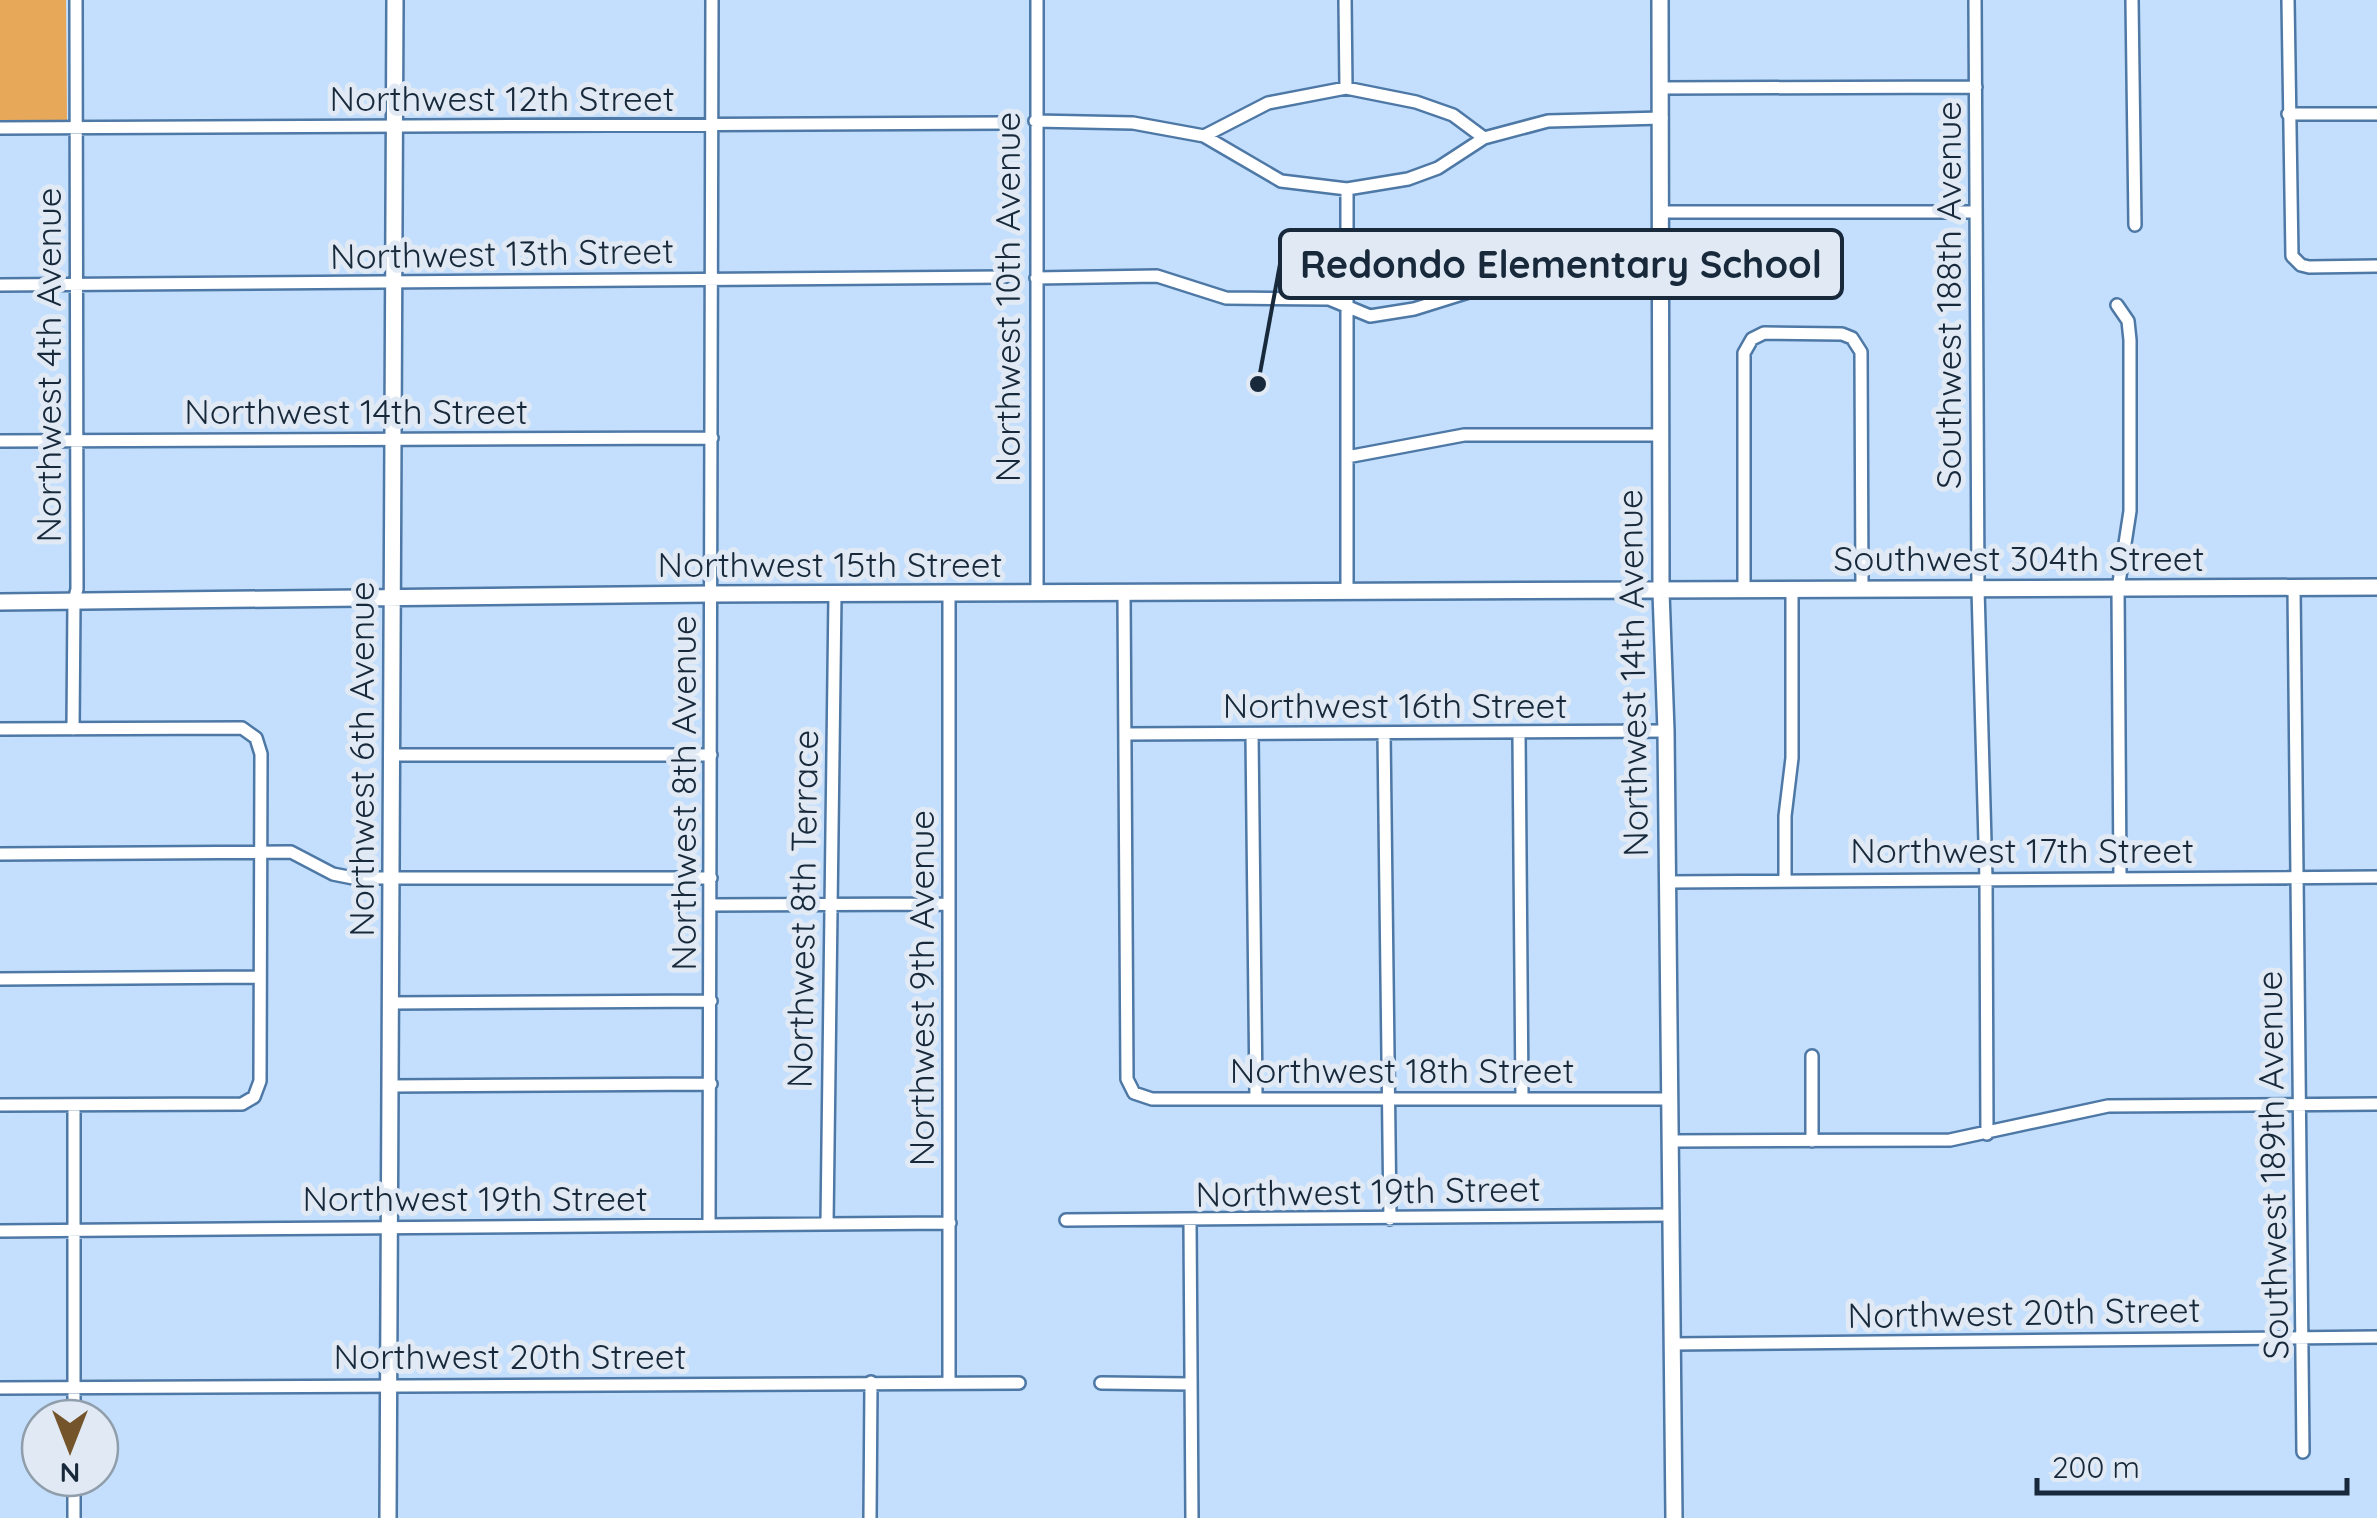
<svg xmlns="http://www.w3.org/2000/svg" width="2377" height="1518" viewBox="0 0 2377 1518" font-family="Quicksand,sans-serif">
<style>
.green{fill:#e7a859}
.lines{fill:none;stroke-linecap:round;stroke-linejoin:round}
.street-casing{stroke:#4e78a5;stroke-width:16}
.secondary-casing{stroke:#4e78a5;stroke-width:20}
.street{stroke:#fff;stroke-width:11}
.secondary{stroke:#fff;stroke-width:15}
.labels{text-anchor:middle;stroke-width:10;stroke-linejoin:round;paint-order:stroke}
.street-label{font-size:35px;fill:#17293b;stroke:#e1eaf4}
.leader{fill:none;stroke:#17293b;stroke-width:4}
.callout-dot{fill:#17293b;stroke:#e1eaf4;stroke-width:4}
.callout{fill:#e1eaf4;stroke:#17293b;stroke-width:4}
.callout-label{font-size:38px;text-anchor:middle;font-weight:bold;fill:#17293b}
</style>
<rect width="100%" height="100%" fill="#c3dffd"/>
<!-- green -->
<path class="green" d="M0,0h66l1,120h-67z"/>
<g class="lines">
<defs>
<path id="street" d="M1037,0v594
M1345,0l1,88
M1975,0l3,589 8,290 1,255
M2132,0l3,225
M2288,0l4,256 9,9 8,2 68,-1
M1662,88l314,-1
M2288,114h89
M1035,121l98,2 71,13 77,45 66,8 61,-10 30,-11 46,-30 64,-17 114,-3
M0,128l1004,-5
M1204,136l64,-33 78,-15 70,14 37,13 31,23
M1347,189v403
M1662,212h314
M1036,278l121,-2 69,22 103,1 41,17 44,-7 64,-20 64,-11 120,-5
M0,285l1004,-8
M2117,305l11,16 2,19v171l-12,78 2,289
M0,441l712,-3
M1347,457l117,-22h196
M2294,588l9,864
M1744,591v-238l8,-14 12,-6 78,1 10,4 9,14 1,238
M1124,594l3,485 7,14 18,6h518
M949,595v787
M0,729l242,-1 14,10 5,16 -1,327 -6,16 -12,7 -242,1
M73,729l1,-128 3,-12 -1,-589
M1384,733l6,486
M1125,734l541,-3
M1252,734l4,363
M1519,734l3,363
M391,755h320
M0,854l291,-2 42,22 20,4h358
M1785,880v-64l7,-58v-168
M1667,882l710,-5
M711,905l238,-1
M0,979l259,-2
M391,1003l320,-2
M391,1086l320,-2
M74,1105v313
M1671,1141l279,-1 158,-34 269,-2
M1812,1141v-85
M1066,1220l605,-5
M1190,1221l2,297
M827,1224l8,-629
M709,1225l3,-1225
M0,1231l950,-8
M1672,1344l705,-7
M1101,1383l90,1
M0,1388l1019,-5
M74,1478v40
M870,1518l1,-136"/>
<path id="secondary" d="M1660,0l1,592 5,139 8,787
M0,602l711,-8 1666,-7
M388,1518l7,-1518"/>
</defs>
<!-- street casing -->
<use href="#street" class="street-casing"/>
<!-- secondary casing -->
<use href="#secondary" class="secondary-casing"/>
<!-- street -->
<use href="#street" class="street"/>
<!-- secondary -->
<use href="#secondary" class="secondary"/>
</g>
<g class="labels">
<!-- street labels -->
<g class="street-label">
<text x="502" y="111">Northwest 12th Street</text>
<text transform="translate(502 254) rotate(-1)" y="12">Northwest 13th Street</text>
<text transform="translate(1949 295) rotate(-90)" y="12">Southwest 188th Avenue</text>
<text transform="translate(1008 297) rotate(-90)" y="12">Northwest 10th Avenue</text>
<text transform="translate(49 365) rotate(-90)" y="12">Northwest 4th Avenue</text>
<text x="356" y="424">Northwest 14th Street</text>
<text x="2019" y="571">Southwest 304th Street</text>
<text x="830" y="577">Northwest 15th Street</text>
<text transform="translate(1633 673) rotate(-91)" y="12">Northwest 14th Avenue</text>
<text x="1395" y="718">Northwest 16th Street</text>
<text transform="translate(362 759) rotate(-90)" y="12">Northwest 6th Avenue</text>
<text transform="translate(684 793) rotate(-90)" y="12">Northwest 8th Avenue</text>
<text x="2022" y="863">Northwest 17th Street</text>
<text transform="translate(803 909) rotate(-89)" y="12">Northwest 8th Terrace</text>
<text transform="translate(922 988) rotate(-90)" y="12">Northwest 9th Avenue</text>
<text x="1402" y="1083">Northwest 18th Street</text>
<text transform="translate(2273 1165) rotate(-91)" y="12">Southwest 189th Avenue</text>
<text transform="translate(1368 1192) rotate(-1)" y="12">Northwest 19th Street</text>
<text x="475" y="1211">Northwest 19th Street</text>
<text transform="translate(2024 1313) rotate(-1)" y="12">Northwest 20th Street</text>
<text x="510" y="1369">Northwest 20th Street</text>
</g>
</g>
<!-- callouts -->
<path class="leader" d="M1258 384L1280 264"/>
<circle class="callout-dot" cx="1258" cy="384" r="10"/>
<rect class="callout" x="1280" y="230" width="562" height="68" rx="10"/>
<g class="callout-label">
<text x="1561" y="278">Redondo Elementary School</text>
</g>
<!-- north arrow -->
<g transform="translate(70 1448) rotate(180)"><circle r="48" fill="#e1eaf4" stroke="#909daa" stroke-width="2.5"/>
<path d="M0-8L18 38L0 25L-18 38Z" fill="#74542a"/>
<text y="-15" font-size="28" font-weight="bold" text-anchor="middle" fill="#17293b">N</text>
</g>
<!-- scale -->
<path d="M2037 1478v15h310v-15" fill="none" stroke="#17293b" stroke-width="5"/>
<text x="2052" y="1478" font-size="30" fill="#17293b" stroke="#e1eaf4" stroke-width="8" paint-order="stroke">200 m</text>
</svg>
